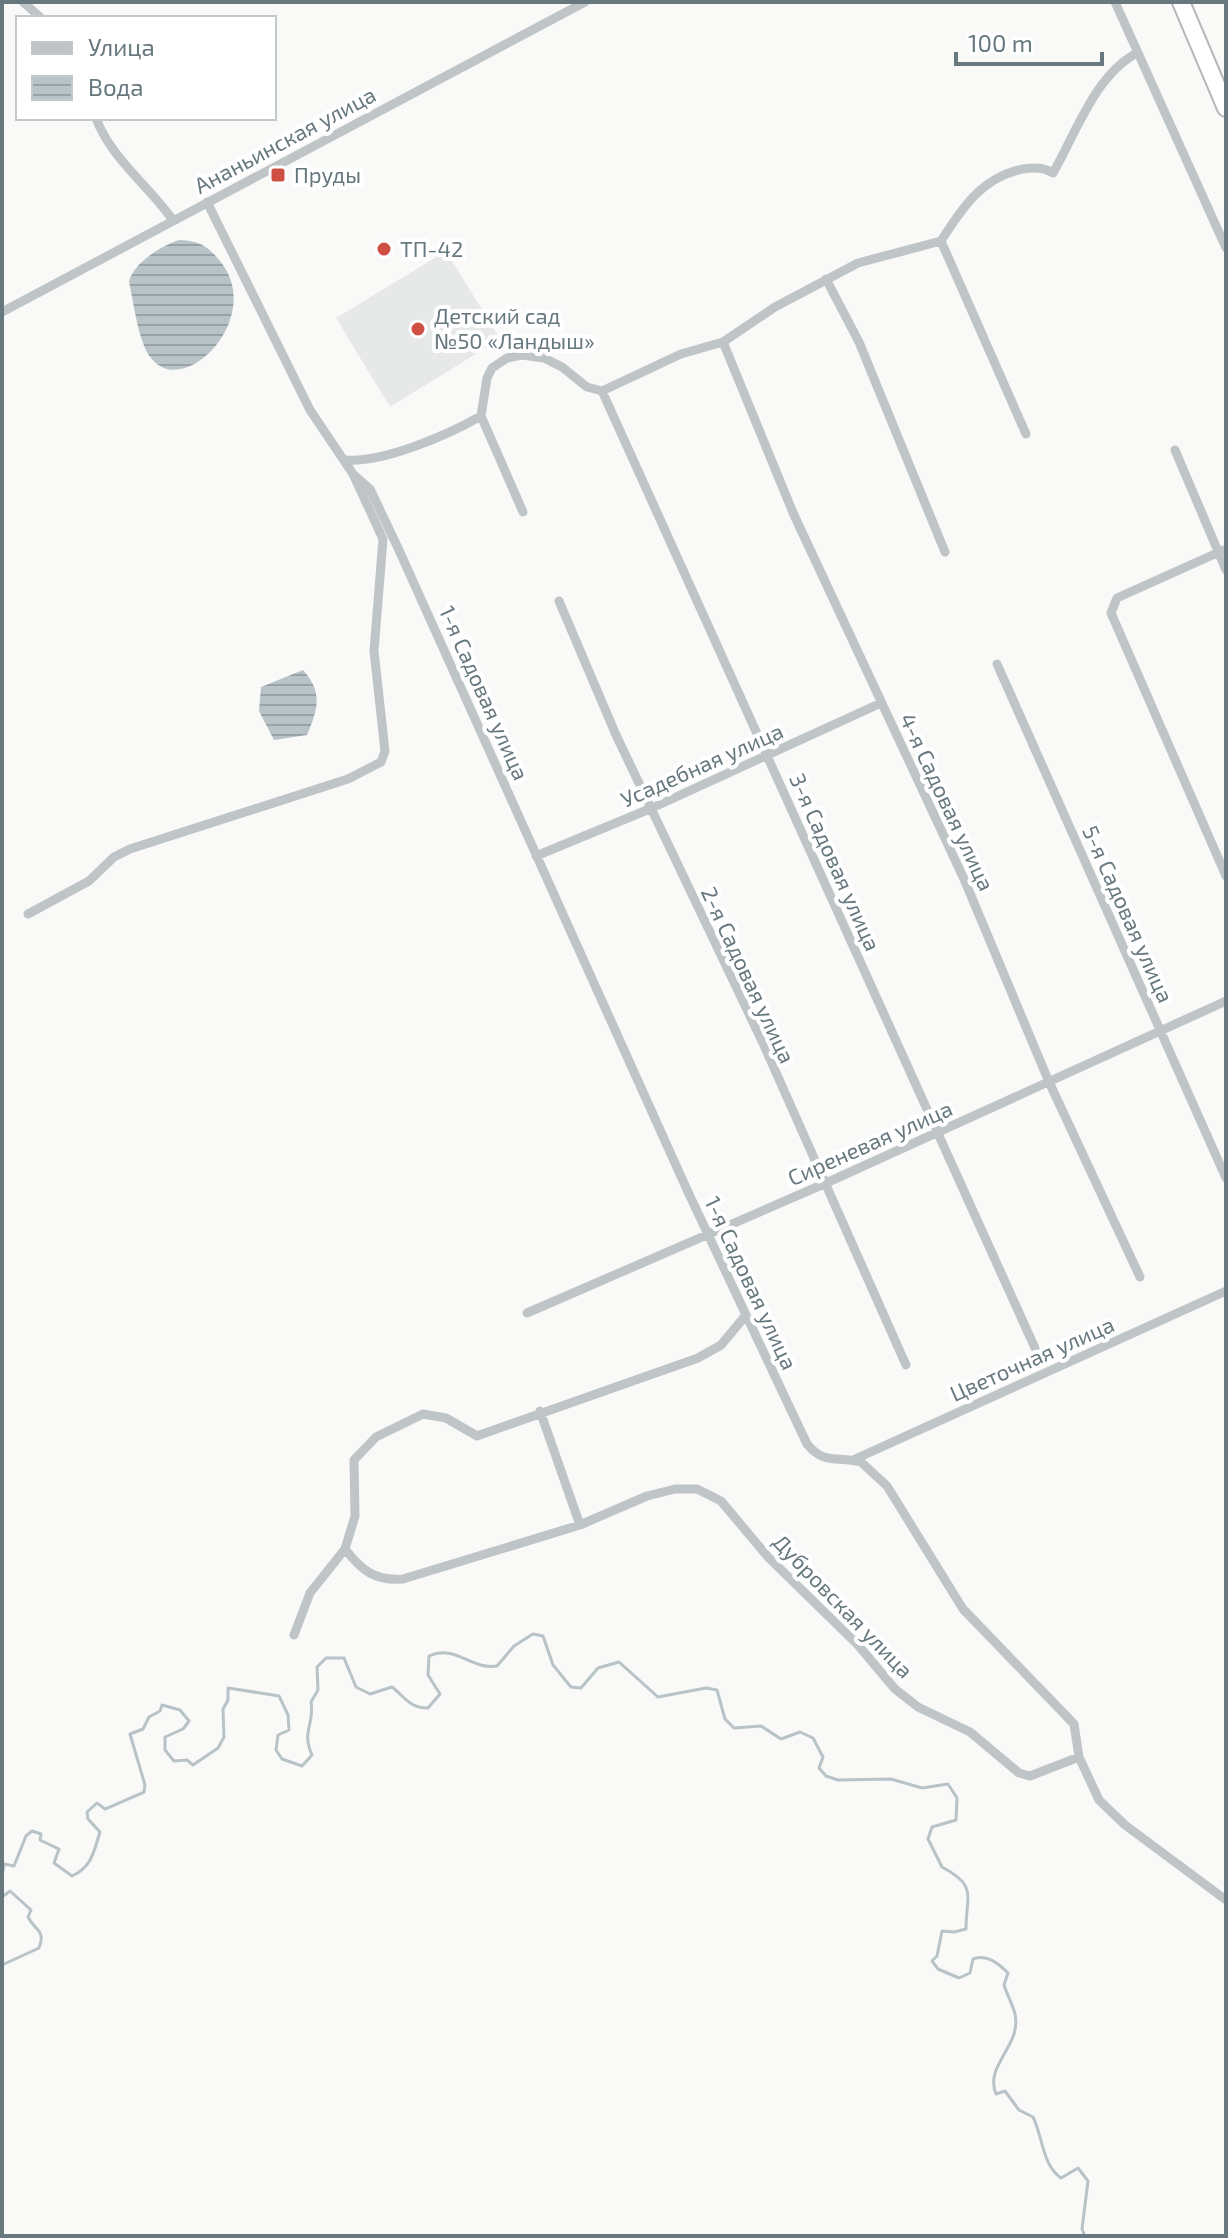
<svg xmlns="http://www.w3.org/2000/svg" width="1228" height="2238" viewBox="0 0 1228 2238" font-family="'Exo 2',sans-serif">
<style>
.built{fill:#e7e9e8}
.water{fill:url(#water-rules)}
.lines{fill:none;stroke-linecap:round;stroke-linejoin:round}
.stream{stroke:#b7c3c6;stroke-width:3}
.trunk-casing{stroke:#b3b8ba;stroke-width:20}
.minor{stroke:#bfc4c7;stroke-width:9}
.trunk{stroke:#fff;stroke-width:16}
.poi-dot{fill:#cf5042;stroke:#fff;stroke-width:3}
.labels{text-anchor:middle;stroke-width:8;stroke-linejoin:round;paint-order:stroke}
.street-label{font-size:22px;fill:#67787f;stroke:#fff}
.poi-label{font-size:22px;fill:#67787f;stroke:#fff;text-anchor:start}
</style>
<defs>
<pattern id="water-rules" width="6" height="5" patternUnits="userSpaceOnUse" patternTransform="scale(2)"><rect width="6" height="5" fill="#b7c3c6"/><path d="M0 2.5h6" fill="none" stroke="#99a3a6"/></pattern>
</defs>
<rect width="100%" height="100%" fill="#f9f9f8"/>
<!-- built -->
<path class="built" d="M446,251l54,88 -110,68 -54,-89z"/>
<!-- water -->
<path class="water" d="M179,240c20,1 28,5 41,21 46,56 -36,140 -69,97 -13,-16 -17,-55 -22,-76 4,-19 32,-36 50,-42z
M303,670c20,22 15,39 4,65l-33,5 -15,-29 2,-24z"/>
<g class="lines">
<!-- stream -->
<path class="stream" d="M2,1877l2,-13 10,2 12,-30 6,-5 9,3 -1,6 19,9 -5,14 18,13c20,-9 22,-25 28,-44l-12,-13 -1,-7 10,-9 8,6 39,-17 1,-7 -15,-51 13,-5 6,-12 11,-6 2,-6 18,5 9,11 -6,8 -18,8v13l9,11 13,-1 6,5 25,-17 6,-11 -1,-28 5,-9v-12l51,8 9,19 1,15 -11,5 -2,15 6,9 20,7 10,-11c-11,-24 3,-31 -1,-53l7,-12 -1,-23 9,-9h18l12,29 14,7 22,-7c13,10 17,21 36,21l12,-14 -12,-19 1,-19c26,-12 42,14 68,10l17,-20 19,-12 10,2 10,29 18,22 10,1 17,-20 21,-6 39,35 48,-9 11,2 8,29 9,9 27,-2 20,13 19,-7 13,6 10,19 -4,11 7,8 12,4 53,-1 31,9 26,-4 9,14 -1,22 -24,7 -4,12 14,28c36,19 24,28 24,62l-12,3 -12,-1 -5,25 -5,5 6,8 21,9 11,-5 3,-14c14,-5 25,4 35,14l-4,12c3,10 9,20 11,29 7,32 -31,51 -19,80l9,-3 14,19 14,7c10,20 9,48 28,61l17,-10 10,13 -6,48 3,7
M2,1897l8,-6 21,19 -3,7c7,14 18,13 11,31l-37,17"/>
<defs>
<path id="trunk" d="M1181,2l45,106"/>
</defs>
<!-- trunk casing -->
<use href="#trunk" class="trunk-casing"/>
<!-- minor -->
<path class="minor" d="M23,2l18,16
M1115,2l111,246
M96,118c14,39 52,67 76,101
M207,202l103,208 43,64 17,15 28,59 290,644 119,252c17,21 30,12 54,18l26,24 76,123 111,115 5,33 20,43 26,25 101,75
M941,241l85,193
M826,279l33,63 86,210
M2,312l583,-310
M723,342l71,173 170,364 85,203 91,195
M602,391l433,957
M481,416l42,96
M1175,450l51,120
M346,460c37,3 102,-25 135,-44l6,-38 5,-10 15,-10 15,-3 22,3 18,9 25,20 15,4 79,-37 42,-12 52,-35 83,-44 83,-22c21,-33 41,-64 82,-72 11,-2 21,-2 30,4 23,-40 42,-98 84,-120
M1226,549l-109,49 -6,15 115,263
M559,601l57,134 146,306 144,324
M997,664l229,514
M536,856l116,-48 229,-105
M28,914l61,-33 25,-24 16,-8 218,-70 33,-17 4,-11 -11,-100 9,-112 -30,-65
M527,1313l297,-129 402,-183
M853,1460l373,-169
M580,1525l67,-29 28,-7h22l24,12 47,56 90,88 37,44 23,18 52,25 49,41 11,3 49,-19
M345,1549c17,22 30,32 58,30l177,-54 -40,-114
M294,1635l16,-42 35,-44 10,-33 -1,-56 22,-23 47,-23 23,4 31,18 221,-78 23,-13 25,-30"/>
<!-- trunk -->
<use href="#trunk" class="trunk"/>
</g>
<!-- markers -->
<g class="poi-dot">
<rect x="270" y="167" width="16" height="16" rx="4"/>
<circle cx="384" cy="249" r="8"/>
<circle cx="418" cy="329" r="8"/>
</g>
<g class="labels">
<!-- street labels -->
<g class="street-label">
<text transform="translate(285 140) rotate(-28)" y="8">Ананьинская улица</text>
<text transform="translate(484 693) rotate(66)" y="8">1-я Садовая улица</text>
<text transform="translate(702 765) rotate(-24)" y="8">Усадебная улица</text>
<text transform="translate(947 802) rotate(65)" y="8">4-я Садовая улица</text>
<text transform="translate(835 862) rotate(66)" y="8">3-я Садовая улица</text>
<text transform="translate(1128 914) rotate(66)" y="8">5-я Садовая улица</text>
<text transform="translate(748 975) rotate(65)" y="8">2-я Садовая улица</text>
<text transform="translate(870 1143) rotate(-24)" y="8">Сиреневая улица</text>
<text transform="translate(751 1283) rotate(65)" y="8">1-я Садовая улица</text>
<text transform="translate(1032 1359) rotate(-24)" y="8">Цветочная улица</text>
<text transform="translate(843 1606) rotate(46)" y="8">Дубровская улица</text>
</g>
<!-- poi labels -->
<g class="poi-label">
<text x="294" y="183">Пруды</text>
<text x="400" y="257">ТП-42</text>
<text x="434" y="324">Детский сад<tspan x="434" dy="25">№50 «Ландыш»</tspan></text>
</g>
</g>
<!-- border -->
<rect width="1228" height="2238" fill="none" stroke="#67787f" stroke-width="8"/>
<!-- legend -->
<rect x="16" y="16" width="260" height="104" fill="#ffffff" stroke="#c2c9cc" stroke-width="2"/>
<rect x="32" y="42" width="40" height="12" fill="#bfc4c7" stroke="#c2c9cc" stroke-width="2"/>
<text x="88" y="56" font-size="24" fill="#67787f">Улица</text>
<rect x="32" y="76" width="40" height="24" fill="url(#water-rules)" stroke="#c2c9cc" stroke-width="2"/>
<text x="88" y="96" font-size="24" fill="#67787f">Вода</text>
<!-- scale -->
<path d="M956 52v12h146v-12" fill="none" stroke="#67787f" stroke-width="4"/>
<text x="968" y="52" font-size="24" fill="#67787f" stroke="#ffffff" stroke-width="6" paint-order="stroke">100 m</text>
</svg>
